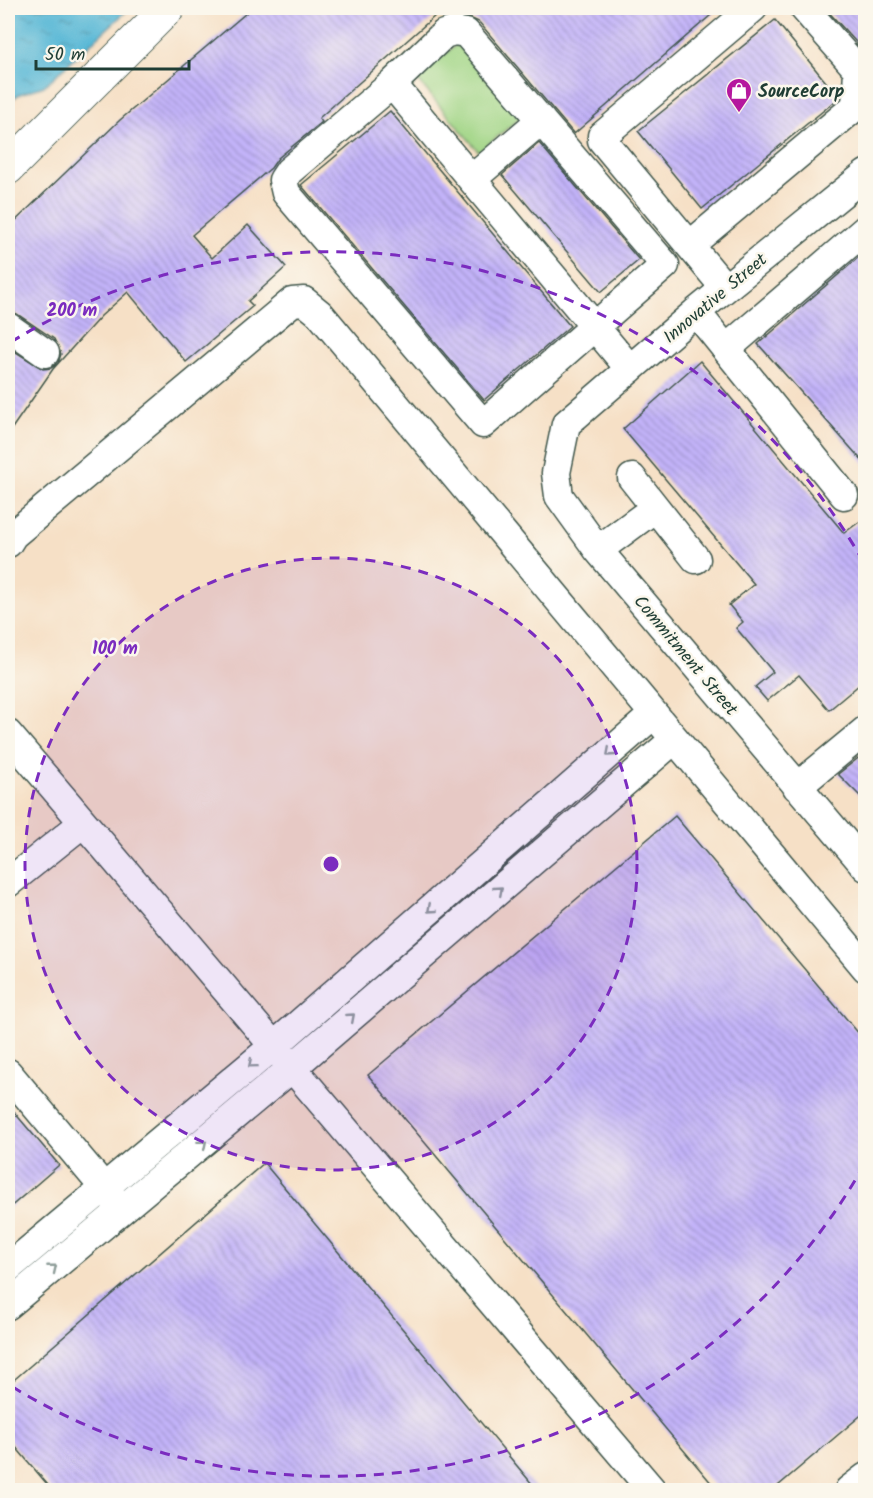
<svg xmlns="http://www.w3.org/2000/svg" width="873" height="1498" viewBox="0 0 873 1498" font-family="Kalam,sans-serif">
<style>
.pitch{fill:#a1d586;stroke:#60895d;stroke-width:1.5}
.water{fill:url(#water-ripples);stroke:#3b7a85;stroke-width:1.5}
.building{fill:url(#building-back-hatch)}
.lines{fill:none;stroke-linecap:round;stroke-linejoin:round}
.minor-casing{stroke:#3f554a;stroke-width:31}
.major-casing{stroke:#3f554a;stroke-width:35}
.minor{stroke:#fff;stroke-width:28}
.major{stroke:#fff;stroke-width:33}
.oneway{stroke:#8f9e9a}
.ring{fill:none;stroke:#7b2cbf;stroke-width:3;stroke-dasharray:10 8}
.labels{text-anchor:middle;stroke-width:5;stroke-linejoin:round;paint-order:stroke}
.poi-label{font-size:18px;font-weight:bold;fill:#1f3d34;stroke:#fbf7ec;text-anchor:start}
.street-label{font-size:18px;fill:#1f3d34;stroke:#fbf7ec}
.centre{fill:#7b2cbf;stroke:#fbf7ec;stroke-width:3}
.ring-label{font-size:18px;text-anchor:middle;font-weight:bold;fill:#7b2cbf;stroke:#fbf7ec;stroke-width:5;stroke-linejoin:round;paint-order:stroke}
</style>
<defs>
<pattern id="water-ripples" width="26" height="14" patternUnits="userSpaceOnUse" patternTransform="scale(1.5)"><rect width="26" height="14" fill="#57b7d6"/><path d="M2 4q2-2 4 0t4 0M15 11q2-2 4 0t4 0" fill="none" stroke="#4796ae"/></pattern>
<pattern id="building-back-hatch" width="6" height="6" patternUnits="userSpaceOnUse" patternTransform="scale(1.5)"><rect width="6" height="6" fill="#c3b3f9"/><path d="M-1 5l2 2M0 0l6 6M5-1l2 2" fill="none" stroke="#9e93ca"/></pattern>
</defs>
<rect width="100%" height="100%" fill="#fbf7ec"/>
<filter id="ink" filterUnits="userSpaceOnUse"><feTurbulence type="fractalNoise" baseFrequency=".0167" numOctaves="2"/><feDisplacementMap in="SourceGraphic" scale="12" xChannelSelector="R" yChannelSelector="G"/><feConvolveMatrix kernelMatrix="1 2 1 2 8 2 1 2 1" color-interpolation-filters="sRGB"/></filter>
<filter id="wash" filterUnits="userSpaceOnUse"><feTurbulence type="fractalNoise" baseFrequency=".008" numOctaves="4" result="noise"/><feDisplacementMap in="SourceGraphic" scale="24" xChannelSelector="R" yChannelSelector="G"/><feGaussianBlur stdDeviation="1.35" result="paint"/><feColorMatrix in="noise" values="0 0 0 0 0 0 0 0 0 0 0 0 0 0 0 0 0 1.4 0 .05"/><feComposite in="paint" operator="in"/></filter>
<g filter="url(#wash)">
<rect width="100%" height="100%" fill="#f6e0c6"/>
<!-- pitch -->
<path class="pitch" d="M457,44l63,74 -41,34 -63,-74z"/>
<!-- water -->
<path class="water" d="M8,8h122l-86,78 -24,8 -12,8z"/>
<g id="blocks">
<!-- building -->
<path class="building" d="M252,8h192l-125,110 3,4 -44,36 -7,10 -79,67 20,23 36,-33 38,42 -38,34 5,5 -67,56 -58,-70 -27,24 -48,53 -45,65v-87l35,22 8,-1 7,-5 3,-9 -7,-15 -37,-25 -9,-3v-83l112,-108z
M458,8h261l-145,126 -95,-112 -14,-6z
M825,8h41v45z
M775,20l64,78 -137,111 -64,-78z
M390,111l180,215 -86,74 -183,-215z
M539,143l100,117 -38,32 -99,-117z
M866,251v214l-108,-121z
M700,361l144,172 22,-16v162l-37,31 -30,-35 -32,26 -12,-14 18,-15 -37,-44 7,-6 -14,-17 25,-21 -131,-155z
M866,752v50l-28,-28z
M675,816l191,226v369l-94,80h-54l-350,-416z
M8,1105l51,60 -51,44z
M264,1163l274,328h-485l-45,-53v-53z"/>
</g>
</g>
<g filter="url(#ink)">
<use href="#blocks" fill-opacity="0" stroke="#3f554a" stroke-width="1.5"/>
<g class="lines">
<defs>
<path id="minor" d="M454,31l12,2 199,232 -182,159 -197,-231 -3,-13 6,-9 103,-87 52,-50z
M392,84l238,285
M866,174l-170,138 -130,112 -10,49 3,23 39,54 268,317
M472,179l69,-59
M690,245l166,-139 2,-36 -54,-62
M725,288l-123,-148v-4l151,-128
M696,312l148,183
M8,327l37,26
M726,349l140,-120
M632,478l64,81
M8,543l5,-8 279,-233 12,-1 16,13 546,654
M598,550l57,-42
M8,734l644,756
M797,787l69,-57
M8,883l75,-60
M8,1073l108,129
M8,1268l267,-223 379,-331
M8,1305l285,-238 382,-328
M849,1490l17,-13"/>
<path id="major" d="M8,168l160,-160"/>
</defs>
<!-- minor casing -->
<use href="#minor" class="minor-casing"/>
<!-- major casing -->
<use href="#major" class="major-casing"/>
<!-- minor -->
<use href="#minor" class="minor"/>
<!-- major -->
<use href="#major" class="major"/>
</g>
<!-- one-way arrows -->
<defs><path id="oneway-chevron" d="M-2-3.5L2.5 0L-2 3.5" fill="none" stroke-width="1.6" stroke-linecap="round" stroke-linejoin="round" transform="scale(1.5)"/></defs>
<g class="oneway">
<use href="#oneway-chevron" transform="translate(610 753) rotate(139)"/>
<use href="#oneway-chevron" transform="translate(499 890) rotate(-41)"/>
<use href="#oneway-chevron" transform="translate(431 909) rotate(139)"/>
<use href="#oneway-chevron" transform="translate(351 1017) rotate(-41)"/>
<use href="#oneway-chevron" transform="translate(252 1064) rotate(140)"/>
<use href="#oneway-chevron" transform="translate(203 1144) rotate(-40)"/>
<use href="#oneway-chevron" transform="translate(53 1268) rotate(-39)"/>
</g>
</g>
<!-- distance rings -->
<circle cx="331" cy="864" r="306" fill="#7b2cbf" fill-opacity=".12"/>
<g class="ring">
<circle cx="331" cy="864" r="306"/>
<path d="M864 1165A612 612 0 0 1 11 1386M11 342A612 612 0 0 1 864 563"/>
</g>
<!-- icons -->
<defs>
<symbol id="shop-pin" viewBox="-11 -11 22 30"><path d="M0 17L-7.5 6A9.5 9.5 0 1 1 7.5 6Z" fill="#b5179e" stroke="#fbf7ec"/><path d="M-5-2.5h2.3a2.7 3.5 0 0 1 5.4 0H5L5.5 6h-11ZM-1.5-2.5h3a1.5 2.3 0 0 0-3 0Z" fill="#fff"/></symbol>
</defs>
<g fill-rule="evenodd">
<use href="#shop-pin" x="724" y="76" width="30" height="40"/>
</g>
<g class="labels">
<!-- poi labels -->
<g class="poi-label">
<text x="758" y="97">SourceCorp</text>
</g>
<!-- street labels -->
<g class="street-label">
<text transform="translate(715 298) rotate(-40)" y="6">Innovative Street</text>
<text transform="translate(686 655) rotate(50)" y="6">Commitment Street</text>
</g>
</g>
<circle cx="331" cy="864" r="9" class="centre"/>
<g class="ring-label">
<text x="72" y="316">200 m</text>
<text x="115" y="654">100 m</text>
</g>
<!-- margin -->
<rect width="873" height="1498" fill="none" stroke="#fbf7ec" stroke-width="30"/>
<!-- scale -->
<path d="M36 60v9h153v-9" fill="none" stroke="#1f3d34" stroke-width="3"/>
<text x="45" y="60" font-size="18" fill="#1f3d34" stroke="#fbf7ec" stroke-width="4.5" paint-order="stroke">50 m</text>
</svg>
